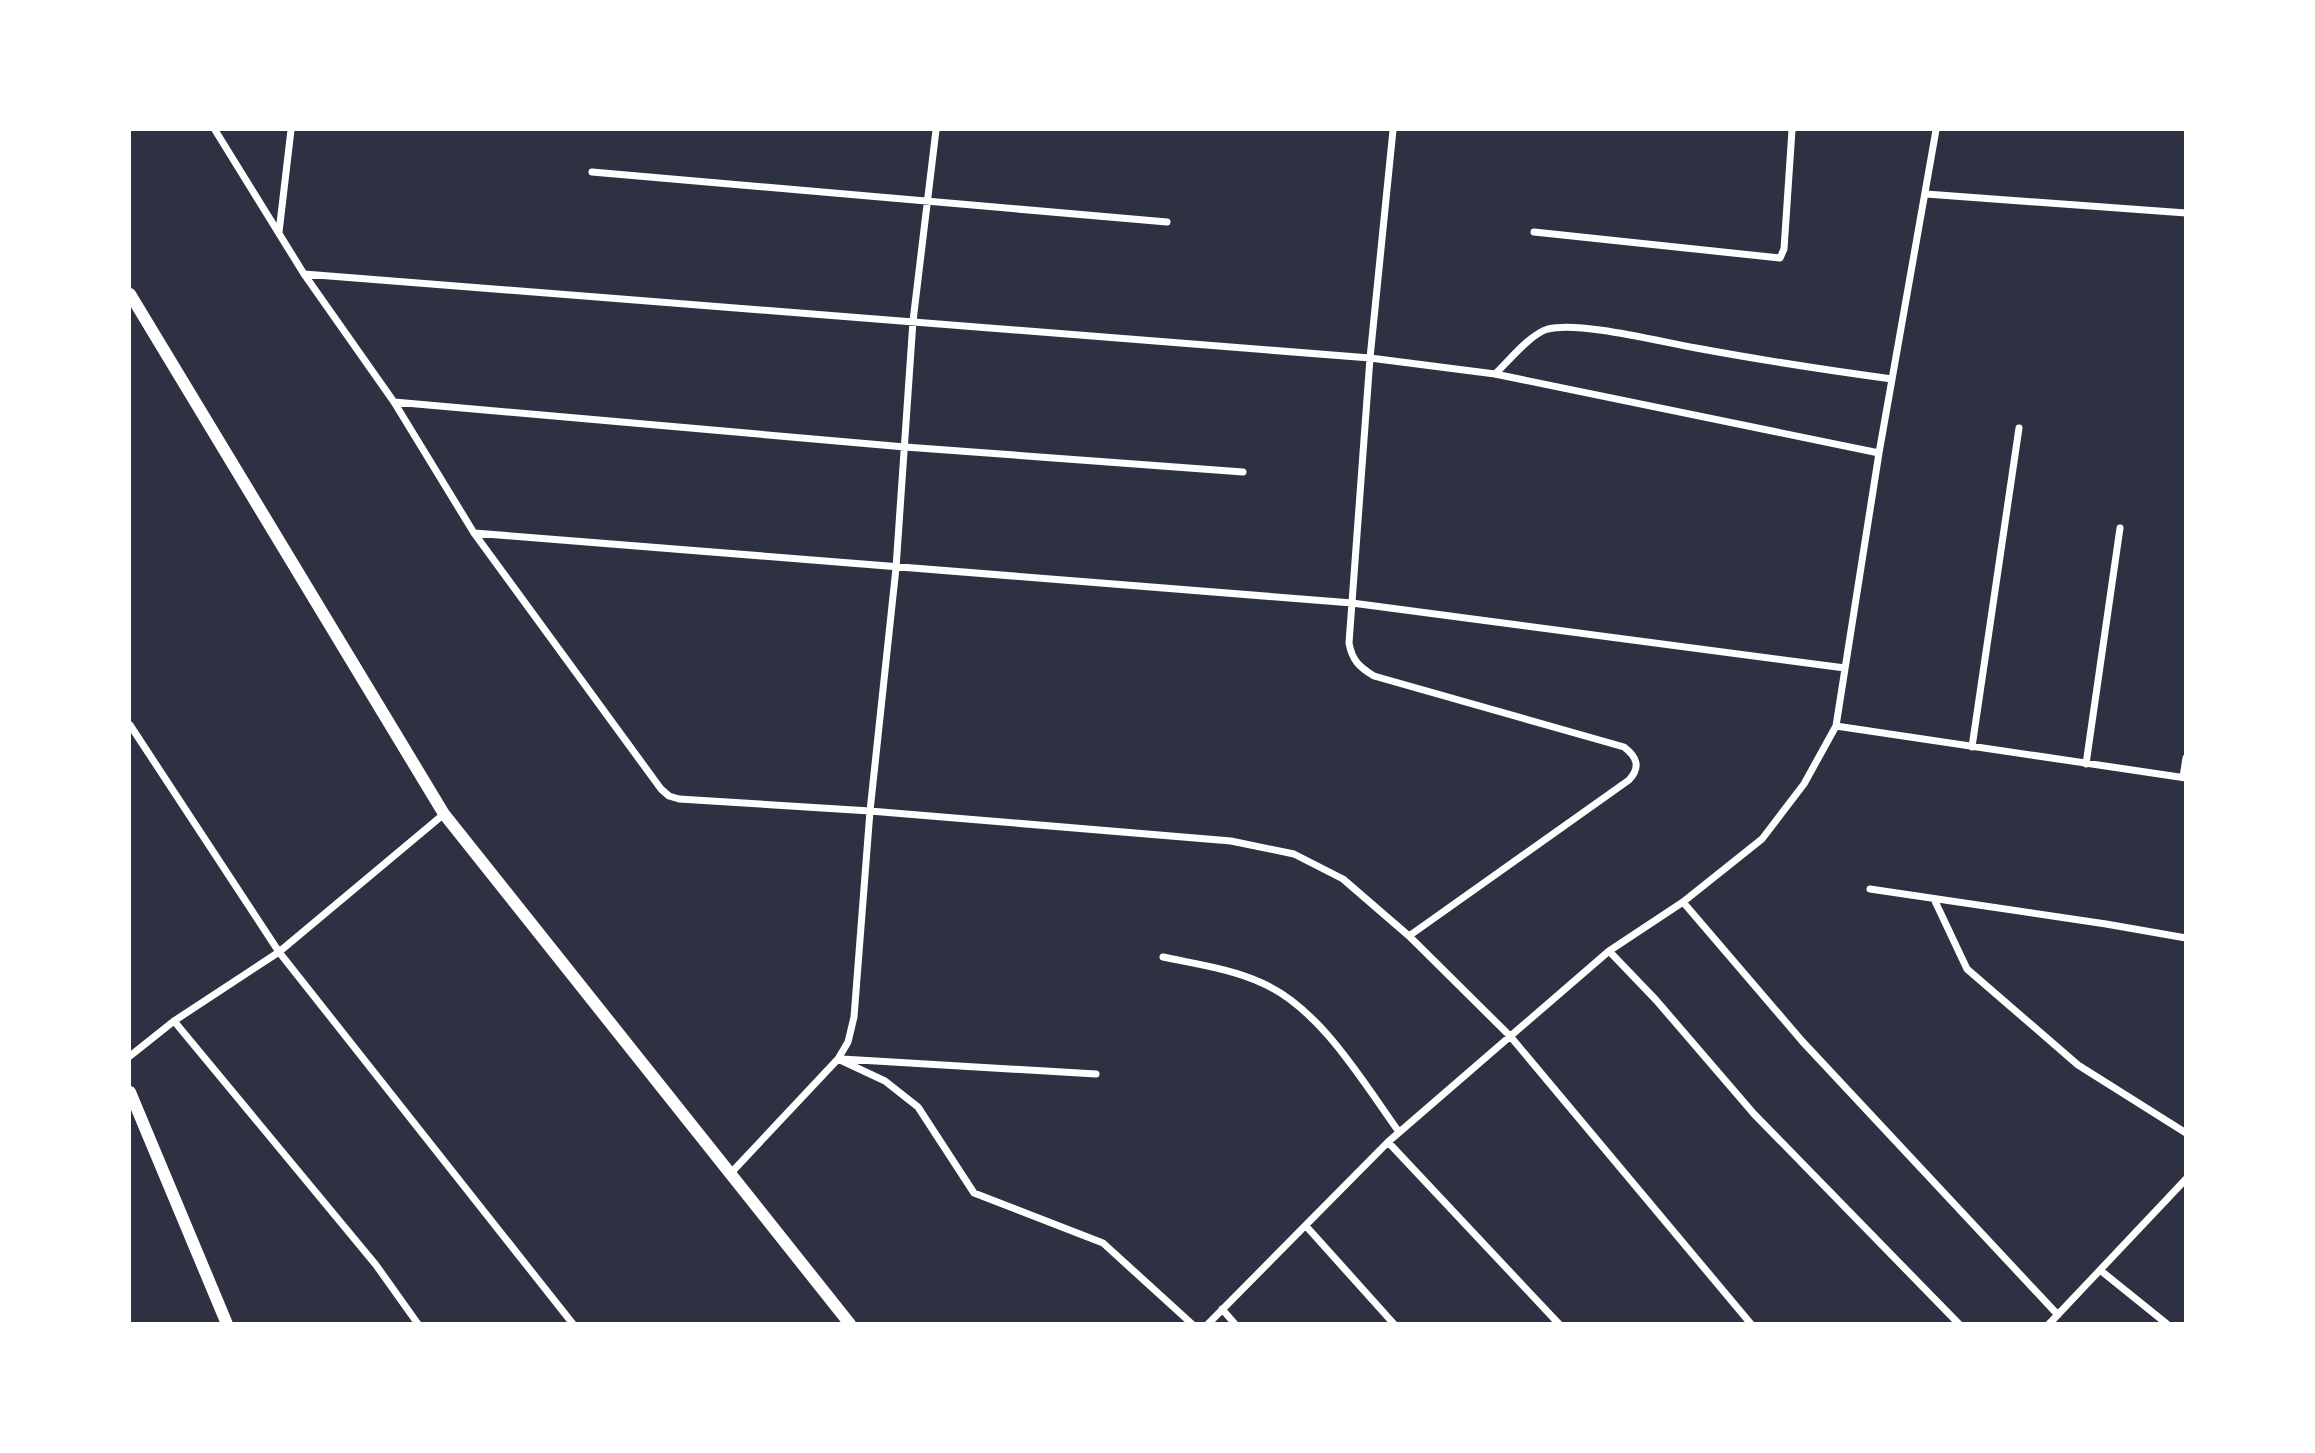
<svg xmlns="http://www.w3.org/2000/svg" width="2315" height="1453" viewBox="0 0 2315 1453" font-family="Karla,sans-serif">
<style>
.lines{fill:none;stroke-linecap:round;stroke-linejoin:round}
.minor{stroke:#fff;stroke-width:7}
.tertiary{stroke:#fff;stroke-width:12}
</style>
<rect width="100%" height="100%" fill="#2d3142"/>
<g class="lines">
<!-- minor -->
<path class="minor" d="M215,130l89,144 90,128 80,131 187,256 8,7 10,3 191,12 361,30 63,13 49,25 66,57 101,100 241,288
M1393,130l-23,228 -21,285c3,17 10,24 25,33l250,71c13,10 17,20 5,33l-220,156
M592,172l575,50
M1926,194l260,19
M279,232l12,-102
M1534,232l246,26 4,-9 8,-119
M304,274l1066,84 125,16 384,79
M1495,374c14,-13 35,-40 53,-45 32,-8 113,13 148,19 65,12 130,22 196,31
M394,402l511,45 338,25
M474,533l878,70 493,65
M130,725l149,227 294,372
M1836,726l350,52
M1972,747l47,-319
M2086,764l34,-236
M2183,777l3,-19
M1870,889l236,35 80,14
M1934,899l33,70 111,96 108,68
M1683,902l119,139 256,274
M1609,951l47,49 98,114 205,210
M1163,957c33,7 69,12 99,26 58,25 101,99 137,149
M174,1021l202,244 42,59
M130,1056l44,-35 105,-69 165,-138
M838,1059l47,22 33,26 56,86 129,50 89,81
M842,1059l254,15
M1388,1142l171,182
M730,1174l108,-115 10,-17 6,-25 16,-206 26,-243 17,-247 23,-191
M1306,1226l88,98
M2100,1270l67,54
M1222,1309l13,15
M1208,1324l180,-182 221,-191 74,-49 79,-63 42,-55 32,-58 43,-273 57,-323
M2049,1324l137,-145"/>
<!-- tertiary -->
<path class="tertiary" d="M130,294l314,520 406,510
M130,1092l97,232"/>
</g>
<!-- border -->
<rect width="2315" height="1453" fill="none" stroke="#ffffff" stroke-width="262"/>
</svg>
